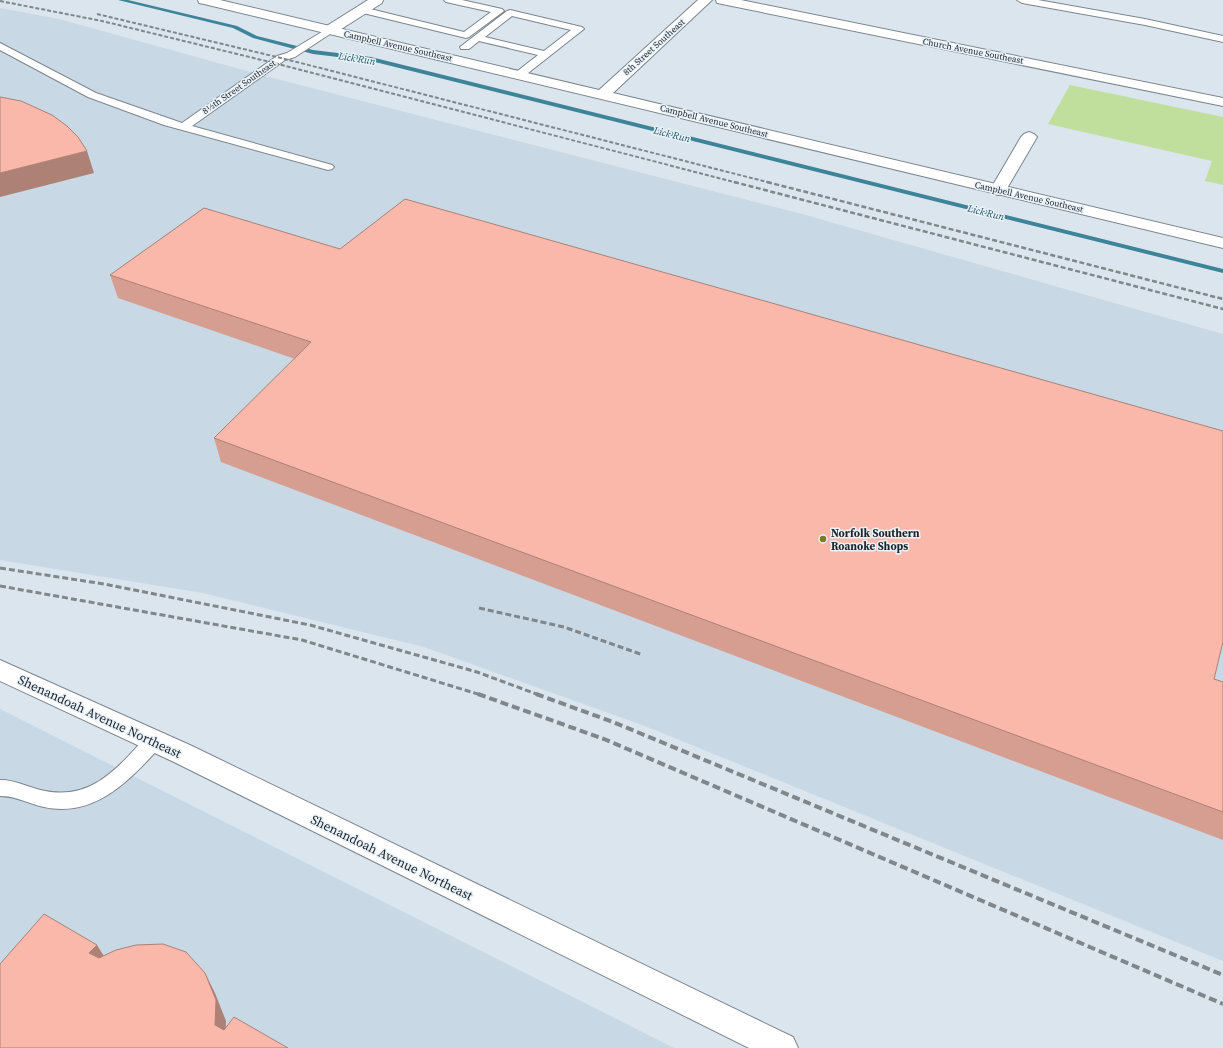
<svg xmlns="http://www.w3.org/2000/svg" width="1223" height="1048" viewBox="0 0 1223 1048" font-family="'Source Serif 4',serif">
<style>
.built{fill:#c8d8e5}
.green{fill:#c1df9c}
.lines{fill:none;stroke-linecap:round;stroke-linejoin:round}
.stream{fill:#3e8498;fill-rule:evenodd}
.service-casing{stroke:#7d868d;stroke-width:2}
.minor-casing{stroke:#7d868d;stroke-width:2}
.tertiary-casing{stroke:#7d868d;stroke-width:2}
.service{fill:#fff;fill-rule:evenodd}
.minor{fill:#fff;fill-rule:evenodd}
.tertiary{fill:#fff;fill-rule:evenodd}
.rail-far3{stroke:#7f878c;stroke-width:2;stroke-dasharray:4 2;stroke-linecap:butt}
.rail-far2{stroke:#7f878c;stroke-width:2.5;stroke-dasharray:5 2.5;stroke-linecap:butt}
.rail-far1{stroke:#7f878c;stroke-width:3;stroke-dasharray:6 3;stroke-linecap:butt}
.rail{stroke:#7f878c;stroke-width:4;stroke-dasharray:8 4;stroke-linecap:butt}
.wall{fill:#d69e91}
.shaded-wall{fill:#ae8176}
.building{fill:#f9b8a9;stroke:#ae8176}
.poi-dot{fill:#7f7a20;stroke:#e8f2fa;stroke-width:1.5}
.labels{text-anchor:middle;stroke-width:3;stroke-linejoin:round;paint-order:stroke}
.far-street-label{font-size:9px;fill:#1e2225;stroke:#e8f2fa}
.far-water-label{font-size:10px;font-style:italic;fill:#26515d;stroke:#e8f2fa}
.poi-label{font-size:11px;font-weight:bold;fill:#1e2225;stroke:#e8f2fa;text-anchor:start}
.near-street-label{font-size:13px;fill:#1e2225;stroke:#e8f2fa}
</style>
<rect width="100%" height="100%" fill="#dae5ed"/>
<!-- built -->
<path class="built" d="M0,8l59,11 210,58 533,137 421,120v627l-578,-235 -221,-79 -221,-54 -203,-33z
M0,709l674,339h-674z"/>
<!-- green -->
<path class="green" d="M1070,85l153,32v68l-18,-4 7,-20 -164,-37z"/>
<g class="lines">
<!-- stream -->
<path class="stream" d="M118,0h10l109,26 20,10 56,14 58,7 852,212v4l-852,-212 -58,-7 -60,-16 -20,-10z"/>
<defs>
<path id="service" d="M444,0h18l40,9 2,2 -35,26 -3,1 -107,-26 -2,-2 5,-3 102,25 27,-20 -45,-10z
M1017,0h21l107,19 78,17v6l-78,-17 -123,-22z
M510,10l72,17 2,2 -61,48h-8l-1,-2 1,-2 23,-18 -59,-14 -10,8h-8l-1,-2 47,-36zM512,16l59,14 -27,21 -59,-14z
M330,27l5,3 -2,2 -38,25 -10,3 -93,66 140,39 2,2 -2,2 -4,1 -164,-45 -76,-28 -88,-47v-7l96,50 86,30 95,-67 10,-3z
M154,733l7,3 2,5 -2,5c-32,35 -66,72 -117,61 -15,-3 -27,-11 -44,-11v-16c17,0 29,8 45,11 48,9 73,-24 102,-55z"/>
<path id="minor" d="M368,0h15l-1,3 -47,30h-10l-2,-3 2,-3z
M716,0h25l482,98v8l-501,-102 -5,-1z
M1029,132l5,2 3,3 -31,53 -2,3 -6,2 -6,-2 -2,-3 31,-53 3,-3z
M0,660l192,86 601,291 5,11h-49l-575,-286 -174,-81z"/>
<path id="tertiary" d="M198,0h22l379,90 99,-90h14l-99,93 610,145v10l-1019,-244 -5,-1z"/>
</defs>
<!-- service casing -->
<use href="#service" class="service-casing"/>
<!-- minor casing -->
<use href="#minor" class="minor-casing"/>
<!-- tertiary casing -->
<use href="#tertiary" class="tertiary-casing"/>
<!-- service -->
<use href="#service" class="service"/>
<!-- minor -->
<use href="#minor" class="minor"/>
<!-- tertiary -->
<use href="#tertiary" class="tertiary"/>
<!-- rail-far3 -->
<path class="rail-far3" d="M0,1l102,20 172,42 464,120
M97,14l184,44 490,125"/>
<!-- rail-far2 -->
<path class="rail-far2" d="M734,182l489,127
M767,182l456,117"/>
<!-- rail-far1 -->
<path class="rail-far1" d="M0,568l104,16 206,41 167,47 62,23
M0,586l302,54 179,55
M479,608l85,19 79,28"/>
<!-- rail -->
<path class="rail" d="M478,694l126,45 619,265
M536,694l77,28 610,253"/>
</g>
<!-- wall -->
<path class="wall" d="M204,208l1010,471 9,3v158l-1002,-378 -7,-24 81,-79 -177,-61 -8,-23z"/>
<!-- shaded-wall -->
<path class="shaded-wall" d="M87,151l7,22 -94,24v-24z
M97,945l13,21 -21,-13z
M205,973l10,20 11,28 -1,24 -10,-20z"/>
<!-- building -->
<path class="building" d="M0,97l21,4 31,14 15,11 11,11 9,14 -87,22z
M405,199l818,232v211l-9,37 9,3v130l-1009,-374 97,-96 -201,-67 94,-67 136,41z
M44,914l53,31 -8,8 10,5 17,-8 20,-5 27,-1 23,8 19,21 11,27 -1,25 9,5 10,-13 54,31h-288v-84z"/>
<!-- markers -->
<circle class="poi-dot" cx="823" cy="539" r="4"/>
<g class="labels">
<!-- far-street labels -->
<g class="far-street-label">
<text transform="translate(398 46) rotate(13)" y="3">Campbell Avenue Southeast</text>
<text transform="translate(654 47) rotate(-42)" y="3">8th Street Southeast</text>
<text transform="translate(973 51) rotate(11)" y="3">Church Avenue Southeast</text>
<text transform="translate(239 87) rotate(-35)" y="3">8½th Street Southeast</text>
<text transform="translate(714 121) rotate(14)" y="3">Campbell Avenue Southeast</text>
<text transform="translate(1029 197) rotate(13)" y="3">Campbell Avenue Southeast</text>
</g>
<!-- far-water labels -->
<g class="far-water-label">
<text transform="translate(357 58) rotate(9)" y="4">Lick Run</text>
<text transform="translate(672 134) rotate(14)" y="4">Lick Run</text>
<text transform="translate(986 212) rotate(14)" y="4">Lick Run</text>
</g>
<!-- poi labels -->
<g class="poi-label">
<text x="831" y="537">Norfolk Southern<tspan x="831" dy="13">Roanoke Shops</tspan></text>
</g>
<!-- near-street labels -->
<g class="near-street-label">
<text transform="translate(100 716) rotate(25)" y="5">Shenandoah Avenue Northeast</text>
<text transform="translate(392 857) rotate(26)" y="5">Shenandoah Avenue Northeast</text>
</g>
</g>
</svg>
